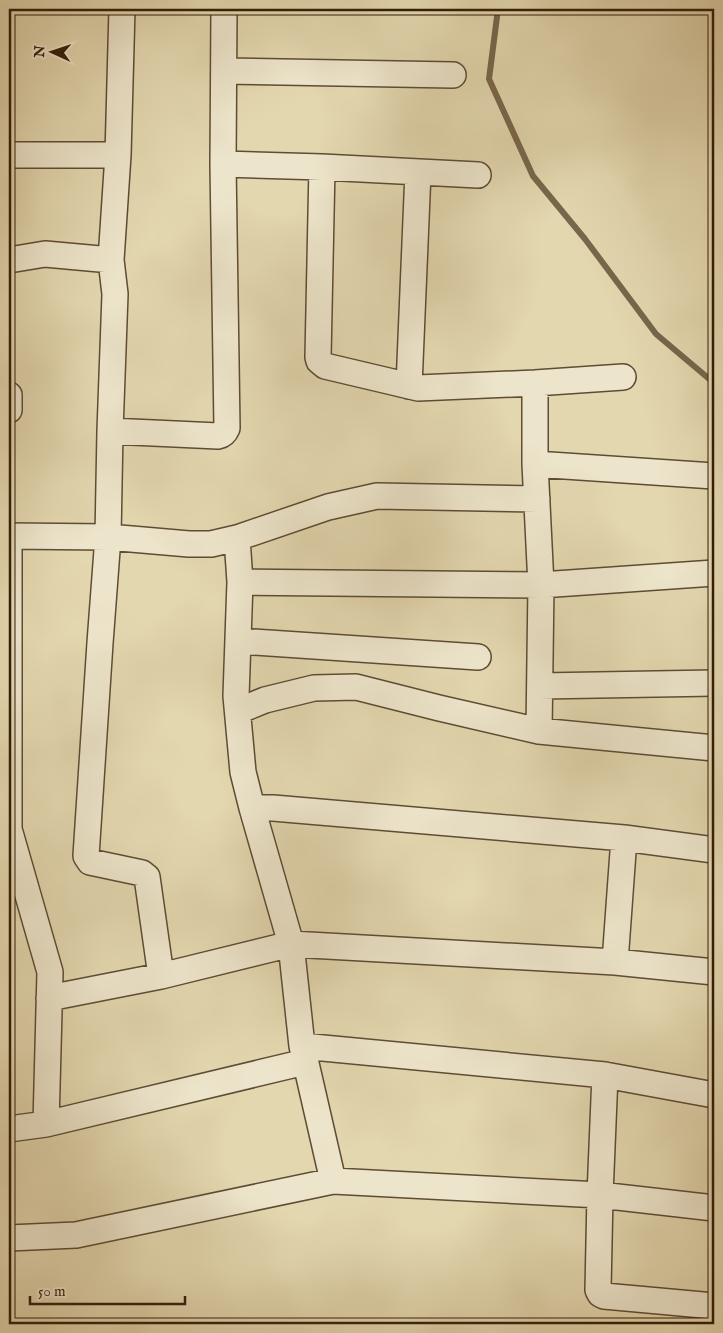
<svg xmlns="http://www.w3.org/2000/svg" width="723" height="1333" viewBox="0 0 723 1333" font-family="'IM FELL English',serif">
<style>
.lines{fill:none;stroke-linecap:round;stroke-linejoin:round}
.stream{stroke:#78674c;stroke-width:6}
.street-casing{stroke:#5e4c34;stroke-width:28}
.street{stroke:#ede5cb;stroke-width:25}
</style>
<rect width="100%" height="100%" fill="#e3d7af"/>
<filter id="stains"><feTurbulence type="fractalNoise" baseFrequency=".004" numOctaves="4"/><feColorMatrix values="0 0 0 0 .2 0 0 0 0 .09 0 0 0 0 .02 0 0 0 .5 -.17"/></filter>
<radialGradient id="worn" r=".72"><stop offset=".6" stop-color="#630" stop-opacity="0"/><stop offset="1" stop-color="#630" stop-opacity=".3"/></radialGradient>
<g class="lines">
<!-- stream -->
<path class="stream" d="M498,9l-9,70 44,97 52,63 71,95 58,49"/>
<defs>
<path id="street" d="M224,71l229,4
M9,155h109
M223,164l99,3 156,8
M322,167l-4,190 1,4 6,5 93,22 117,-5 88,-6
M9,260l36,-6 66,6 4,34 -5,137 -2,106 -8,106 -14,213 4,6 52,11 5,4 14,99
M111,260l7,-105 4,-146
M535,383v81l6,121 -2,146
M409,386l9,-214
M9,395v15
M110,431l108,5c5,-1 7,-3 9,-8l-4,-264 1,-155
M535,464l179,12
M9,536l99,1 81,7h22l26,-6 3,44 -4,114 7,76 9,36 39,136 324,18 99,10
M9,536v293l41,143 -4,152 259,-62
M237,538l91,-31 49,-11 160,3
M240,582l301,3 173,-12
M238,641l240,16
M540,686l174,-3
M238,711l27,-11 49,-12 42,-1 83,21 100,23 175,17
M252,808h21l351,30 90,12
M615,962l9,-124
M49,998l112,-22 130,-32 11,102 31,135 267,14 114,13
M302,1046l303,29 109,20
M605,1075l-5,120 -2,95 2,4 4,2 110,10
M9,1129l37,-5
M9,1238l67,-3 257,-54"/>
</defs>
<!-- street casing -->
<use href="#street" class="street-casing"/>
<!-- street -->
<use href="#street" class="street"/>
</g>
<!-- margin -->
<rect width="723" height="1333" fill="none" stroke="#e3d7af" stroke-width="30"/>
<rect x="10" y="10" width="703" height="1313" fill="none" stroke="#321d0b" stroke-width="2.5"/>
<rect x="15" y="15" width="693" height="1303" fill="none" stroke="#321d0b"/>
<!-- north arrow -->
<g transform="translate(52 52) rotate(273)" stroke="#ede5cb" stroke-width="4" paint-order="stroke">
<path d="M0-4L9 19L0 12L-9 19Z" fill="#321d0b"/>
<text y="-8" font-size="14" font-weight="bold" text-anchor="middle" fill="#321d0b">N</text>
</g>
<!-- scale -->
<path d="M30 1296v8h155v-8" fill="none" stroke="#321d0b" stroke-width="2.5"/>
<text x="38" y="1296" font-size="15" fill="#321d0b" stroke="#ede5cb" stroke-width="4" paint-order="stroke">50 m</text>
<rect width="100%" height="100%" filter="url(#stains)"/>
<rect width="100%" height="100%" fill="url(#worn)"/>
</svg>
